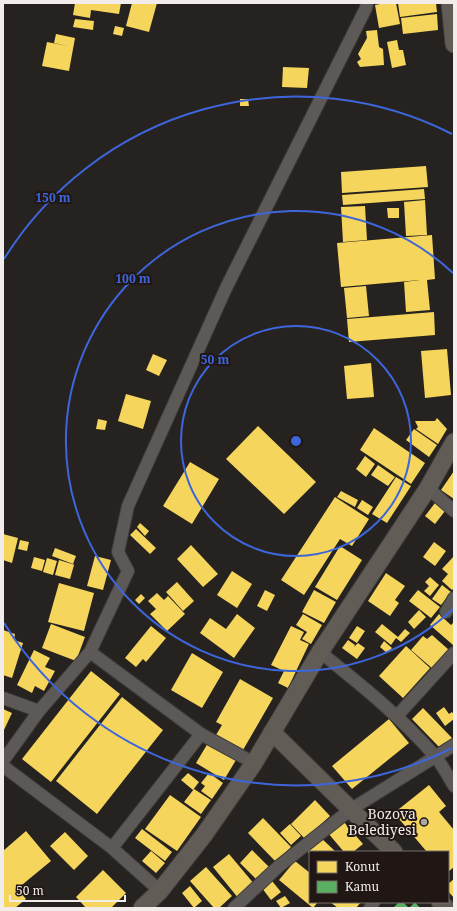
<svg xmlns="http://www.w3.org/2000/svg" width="457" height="911" viewBox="0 0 457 911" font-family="'Noto Serif',serif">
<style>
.homes{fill:#f6d55c}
.public{fill:#5aae61}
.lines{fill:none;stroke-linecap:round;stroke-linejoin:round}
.street-casing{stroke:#403d3b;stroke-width:14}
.secondary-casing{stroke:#403d3b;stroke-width:19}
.street{stroke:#5c5957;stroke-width:12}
.secondary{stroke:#625c57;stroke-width:17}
.ring{fill:none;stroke:#3d66db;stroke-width:2}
.poi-dot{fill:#aba5a3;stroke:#201714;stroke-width:1.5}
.labels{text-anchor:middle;stroke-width:4;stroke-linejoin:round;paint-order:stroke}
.poi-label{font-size:14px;fill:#f2ecea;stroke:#201714;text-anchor:end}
.centre{fill:#3d66db;stroke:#201714;stroke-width:2}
.ring-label{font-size:12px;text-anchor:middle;font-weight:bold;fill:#3d66db;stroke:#201714;stroke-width:4;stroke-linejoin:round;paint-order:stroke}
</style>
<rect width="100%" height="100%" fill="#262220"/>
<!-- homes -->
<path class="homes" d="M75,3h46l-2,11 -28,-4 -1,8 -17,-3z
M132,3h25l-8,29 -23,-6z
M385,3h11l4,21 -21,4 -4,-23z
M398,3h38l1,9 -37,5z
M437,14l1,16 -35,4 -2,-16z
M75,19l19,2 -1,9 -20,-3z
M115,26l9,2 -2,8 -9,-2z
M377,30l2,17 4,2 1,16 -24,2 -3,-5 4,-3 -3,-5 9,-16 -1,-7z
M56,34l19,4 -6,33 -27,-5 5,-24 21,4 -14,-3z
M397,40l2,10h4l3,15 -14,3 -5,-26z
M283,67l26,1 -2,20 -25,-1z
M240,99h8l1,7h-9z
M426,166l2,21 -86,6 -1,-21z
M424,189l1,10 -82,6 -1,-10z
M425,200l2,35 -21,1 -2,-34z
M365,206l2,34 -24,2 -2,-35z
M387,208h12v10h-11z
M432,235l3,44 -8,1 3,30 -24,2 -2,-30 16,-2 -79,7 -4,-44z
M366,286l3,30 -22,2 -3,-30z
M434,312l1,23 -86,7 -2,-23z
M447,349l4,46 -26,3 -4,-47z
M153,354l14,6 -8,16 -13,-6z
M371,363l3,34 -27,2 -3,-33z
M126,394l25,7 -8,28 -25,-8z
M437,418l10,11 -9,15 -22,-15 2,-2 -3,-6h20z
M98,419l9,2 -2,9 -9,-1z
M258,426l58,56 -32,32 -58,-55z
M374,428l51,35 -14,21 -51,-34z
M414,429l23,16 -8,12 -23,-17z
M365,456l10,8 -9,13 -10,-8z
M190,462l29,17 -27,45 -29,-18z
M378,465l17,12 -7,9 -17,-11z
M454,471v28l-13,-9z
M396,477l15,9 -24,37 -15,-9z
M341,491l17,9 -3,7 -18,-10z
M335,497l34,22 -17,27 -12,-7 -36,56 -23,-15z
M362,500l11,7 -5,8 -11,-7z
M435,503l10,8 -10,13 -10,-8z
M140,523l9,8 -4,5 -8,-9z
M136,529l20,19 -6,6 -20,-19z
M3,534l15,4 -6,25 -9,-3z
M20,540l9,2 -2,9 -9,-2z
M434,542l12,9 -11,15 -12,-9z
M191,545l27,29 -15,13 -26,-28z
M340,546l22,14 -25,40 -22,-13z
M55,548l21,8 -3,8 -21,-8z
M95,556l16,4 -8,30 -16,-4z
M454,556v32l-2,2 -10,-9 6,-7 -6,-5z
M34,557l11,3 -3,11 -11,-3z
M47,558l10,3 -4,14 -10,-3z
M59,560l16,5h-1l-4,14 -15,-4z
M232,571l20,13 -15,24 -20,-13z
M386,573l19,13 -10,14 4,3 -9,13 -22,-15z
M430,577l9,8 -9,11 -6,-5 5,-5 -4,-4z
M177,582l17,19 -11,10 -17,-19z
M59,583l35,10 -10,38 -36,-9z
M442,585l9,7 -10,13 -9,-6z
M265,590l10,5 -8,16 -10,-5z
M314,590l22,12 -12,21 -22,-11z
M418,590l22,17 -9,11 -22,-17z
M157,593l7,7 4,-4 17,18 -18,17 -17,-17 6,-5 -8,-8z
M141,594l4,4 -6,6 -4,-4z
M419,610l7,7 -12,12 -6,-7z
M237,614l18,14 -21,30 -34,-25 10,-15 16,11z
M303,614l19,11 -11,19 -9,-5 5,-7 -11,-7z
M439,614l12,11 3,-3v21l-1,2 -23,-20z
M51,624l34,13 -9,24 -34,-13z
M382,624l16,13 7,-8 5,4 -9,9 -5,-4 -5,7 -16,-13z
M151,626l15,12 -20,24 -3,-3 -7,8 -11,-9z
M291,626l13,6 -4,8 9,4 -21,44 -10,-5 6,-12 -13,-6z
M357,626l8,5 -8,12 -8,-5z
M3,630l12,4 -1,6 9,3 -11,35 -9,-3z
M432,635l17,15 -16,19 -22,-19 12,-14 4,3z
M348,640l7,5 -1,2 4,-4 7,5 -8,11 -15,-11z
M384,641l8,7 -5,5 -7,-6z
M406,646l24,22 -27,30 -24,-22z
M34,650l16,8 -5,9 10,4 -11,20 -9,-5 -3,7 -15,-8z
M192,653l31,19 -21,36 -31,-18z
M91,671l29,23 -69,88 -29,-23z
M240,679l33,19 -30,52 -27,-15 6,-10 -6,-3z
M122,697l41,33 -66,84 -41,-33z
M444,707l5,7 3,-2 2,3v4l-9,7 -9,-13z
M423,708l29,30 -11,11 -29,-30z
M3,709l9,4 -9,19z
M389,719l20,24 -57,46 -20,-23z
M208,743l28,17 -12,20 -28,-17z
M188,773l11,9 -6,8 -12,-10z
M209,773l14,10 -11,16 -11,-8 4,-5 -4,-3z
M429,785l17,21 -7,6 15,18v37l-6,5v-20h-21l-33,-39z
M194,789l17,11 -10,14 -17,-12z
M170,795l31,22 -24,34 -32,-22z
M315,800l15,16 -25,23 -14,-15z
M263,818l28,29 -15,15 -28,-29z
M343,821l20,23 -10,8h-9l-16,-19z
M290,824l11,12 -10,9 -11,-12z
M142,829l30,23 -7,9 -30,-23z
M26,831l25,30 -34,28 9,10 -11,9h-12v-57z
M65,832l23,24 -14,14 -24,-24z
M320,837l16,15h-26v2l-3,-3z
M252,850l18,18 -13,12 -17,-17z
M151,851l14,12 -9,10 -14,-12z
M229,854l26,31 -16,14 -26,-32z
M295,861l15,12v29h8l-5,6 -34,-28z
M206,867l26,29 -13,12h-5l-24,-27z
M103,870l23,23 -15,15h-25l-10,-11z
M454,879v19l-6,-7v-7z
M272,881l9,11 -10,8 -9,-12z
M190,886l12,15 -8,7 -12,-15z
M285,896l5,7 -9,5 -5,-7z
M330,902h31l-5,6h-18z"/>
<!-- public -->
<path class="public" d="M399,902h4l6,6 6,-6 5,6h-27z"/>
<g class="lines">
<defs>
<path id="street" d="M428,488l26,23
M446,612l8,-14
M90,652l111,82 -89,114
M320,652c40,32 80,64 114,103 8,9 14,21 20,31
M3,698l36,13
M397,716l57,-63
M201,734l53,29
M3,761l36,-50 51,-59 38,-81 -10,-19 10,-46 98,-218 140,-280 1,-5
M3,766l109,82 48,43
M234,908l45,-42 71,-56 104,-65
M370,908l4,-6"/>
<path id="secondary" d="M450,3l4,41
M272,732l122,120
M440,902l6,6
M142,908l18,-17 44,-56 50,-72 66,-111 108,-164 26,-46"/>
</defs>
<!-- street casing -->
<use href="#street" class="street-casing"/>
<!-- secondary casing -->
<use href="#secondary" class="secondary-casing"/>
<!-- street -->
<use href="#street" class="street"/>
<!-- secondary -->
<use href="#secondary" class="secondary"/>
</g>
<!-- distance rings -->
<g class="ring">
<circle cx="296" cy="441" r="115"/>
<path d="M453 609A230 230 0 1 1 453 273"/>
<path d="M452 748A344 344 0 0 1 4 623M4 259A344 344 0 0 1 452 134"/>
</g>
<!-- markers -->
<circle class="poi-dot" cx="424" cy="822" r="4"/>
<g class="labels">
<!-- poi labels -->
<g class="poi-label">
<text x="416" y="819">Bozova<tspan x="416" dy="16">Belediyesi</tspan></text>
</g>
</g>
<circle cx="296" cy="441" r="6" class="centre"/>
<g class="ring-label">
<text x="53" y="202">150 m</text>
<text x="133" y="283">100 m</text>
<text x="215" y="364">50 m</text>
</g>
<!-- border -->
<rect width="457" height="911" fill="none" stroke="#f2ecea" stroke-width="8"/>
<!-- legend -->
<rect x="309" y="851" width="140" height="52" fill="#201714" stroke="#746c6a"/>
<rect x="317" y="861" width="20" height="12" fill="#f6d55c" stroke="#746c6a"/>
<text x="345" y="871" font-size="12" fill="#f2ecea">Konut</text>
<rect x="317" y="881" width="20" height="12" fill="#5aae61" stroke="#746c6a"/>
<text x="345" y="891" font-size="12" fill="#f2ecea">Kamu</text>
<!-- scale -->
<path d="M10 895v6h115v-6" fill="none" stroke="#f2ecea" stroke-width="2"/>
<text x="16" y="895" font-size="12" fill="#f2ecea" stroke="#201714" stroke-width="3" paint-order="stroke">50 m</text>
</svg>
